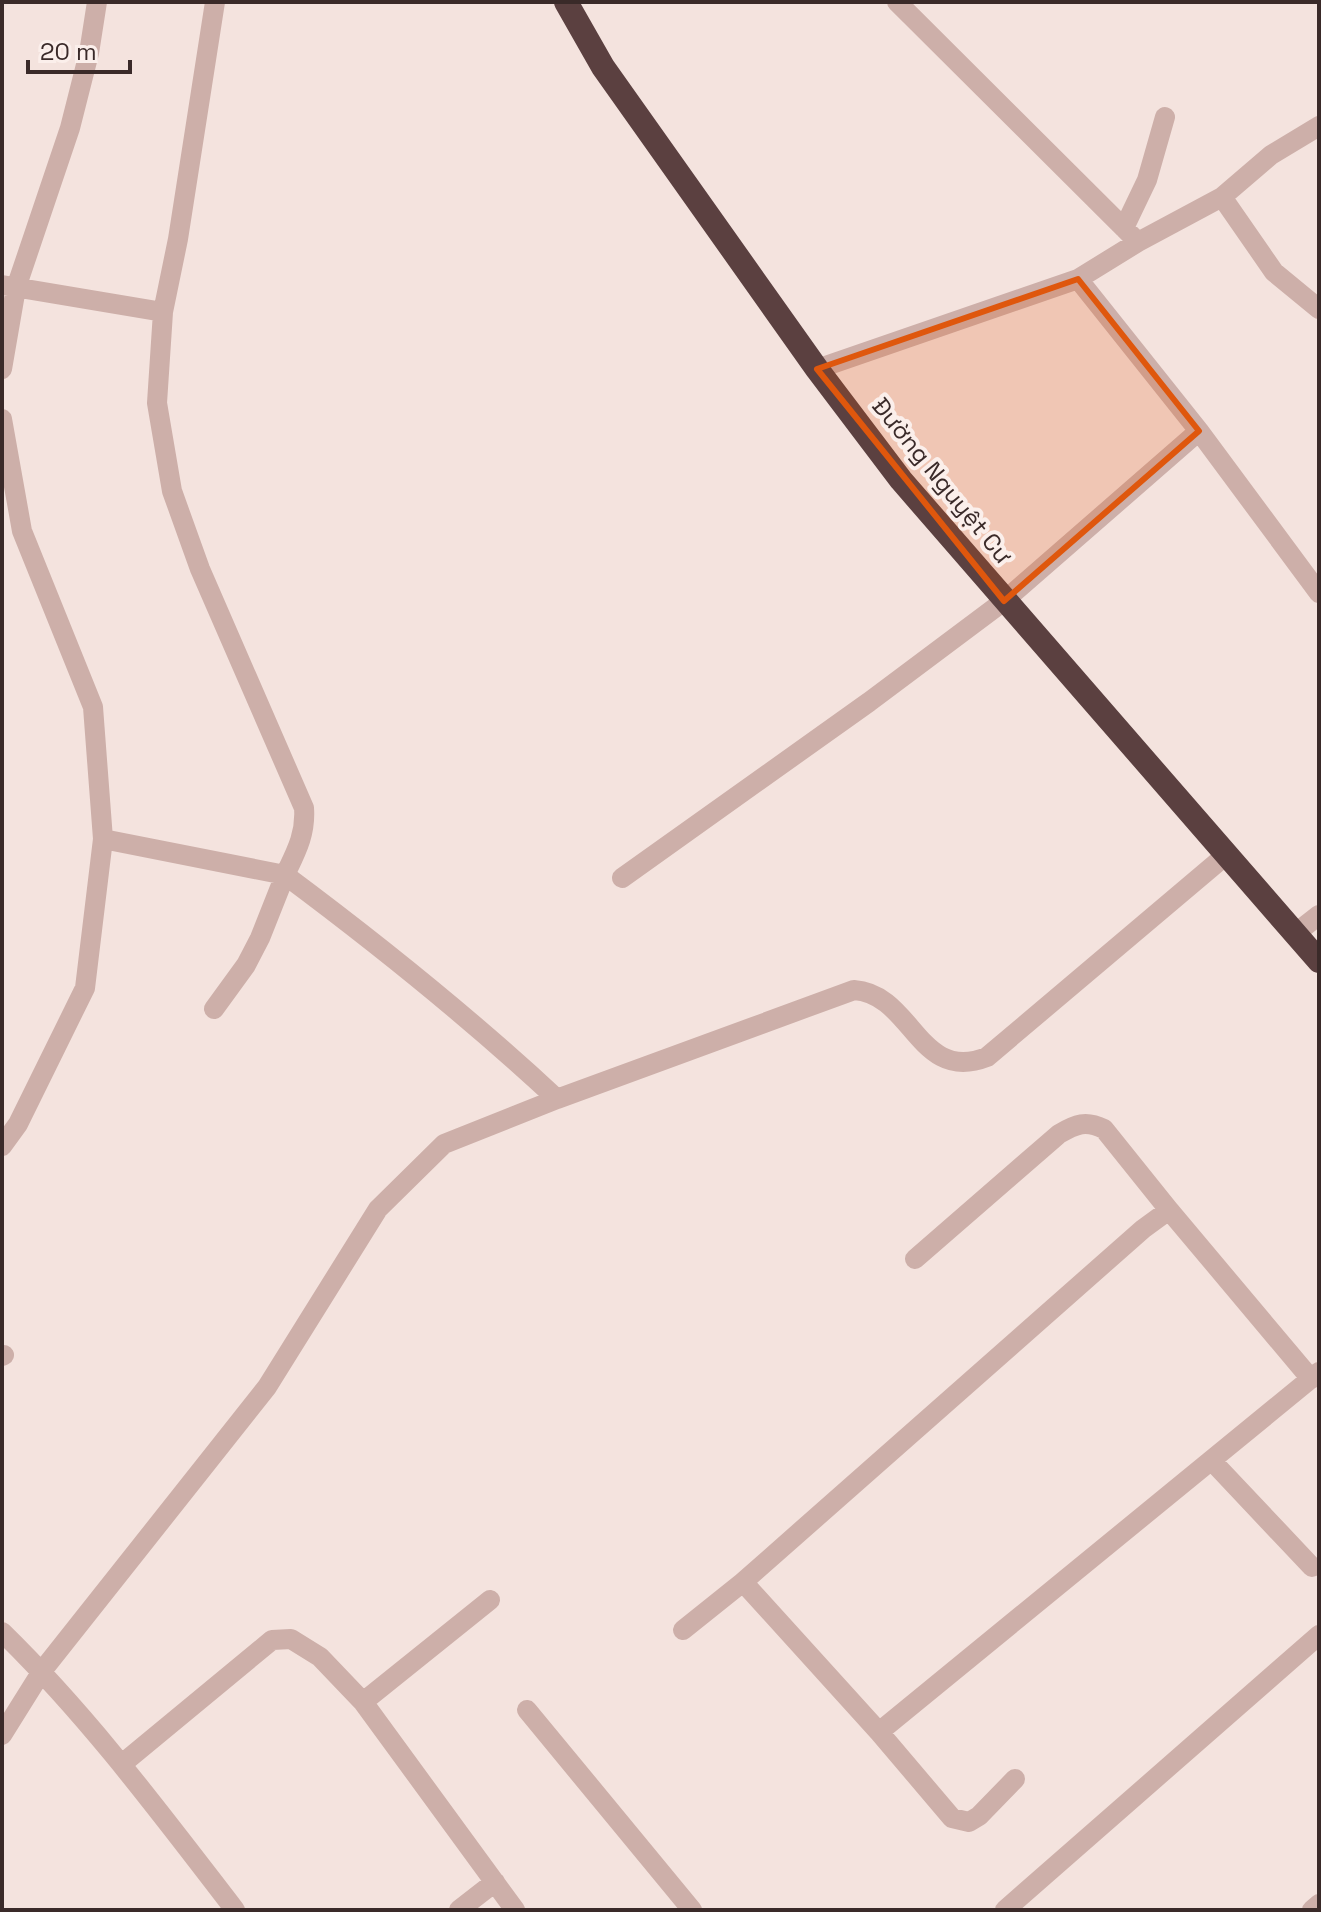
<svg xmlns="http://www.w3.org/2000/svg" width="1321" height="1912" viewBox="0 0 1321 1912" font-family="'Space Grotesk',sans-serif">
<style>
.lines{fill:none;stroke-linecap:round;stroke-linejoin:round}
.minor{stroke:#cdafa9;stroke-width:20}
.highway{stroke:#5b4040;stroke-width:24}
.marked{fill:#df570d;fill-opacity:0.2;stroke:#df570d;stroke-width:6;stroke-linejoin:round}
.labels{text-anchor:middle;stroke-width:8;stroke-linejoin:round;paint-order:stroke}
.street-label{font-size:24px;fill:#3a2a29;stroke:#fbefeb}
</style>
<rect width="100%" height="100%" fill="#f4e3de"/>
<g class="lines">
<!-- minor -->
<path class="minor" d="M215,2l-37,237 -15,73 -6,91 15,88 28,78 104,239c2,26 -8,44 -19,67 94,70 186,144 272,224
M897,2l241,240
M1222,197l52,75 45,37
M1124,228l23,-48 18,-63
M1078,279l121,152 120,162
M2,285l161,27
M2,369l14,-81 54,-160 19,-75 8,-51
M817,369l261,-90 60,-37 84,-45 49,-42 48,-29
M2,419l20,112 71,176 10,132 -18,149 -67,136 -16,22
M103,839l182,36 -25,63 -14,27 -32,44
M622,878l247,-176 135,-101 195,-170
M1296,933l23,-18
M915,1259l144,-125c17,-10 27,-14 45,-5l65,81
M2,1356l2,-1
M1212,1461l100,106
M743,1582l136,150 73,86 17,4 10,-6 36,-37
M683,1630l60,-48 400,-353 26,-19 142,169
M2,1632c87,85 159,182 233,278
M363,1702l127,-102
M527,1710l165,200
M879,1732l440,-360
M2,1735l40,-64 225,-284 111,-178 66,-65 113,-45 297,-109c59,4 64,94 133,67l239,-202
M122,1764l150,-124 19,-1 29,18 43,45 152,208
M459,1910l36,-28
M1005,1910l314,-275
M1312,1910l7,-6"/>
<!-- highway -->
<path class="highway" d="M566,2l37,65 214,302 84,111 418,481"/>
</g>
<!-- marked area -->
<path class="marked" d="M1078,279l121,152 -195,170 -187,-232z"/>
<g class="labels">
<!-- street labels -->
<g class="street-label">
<text transform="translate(942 481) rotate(51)" y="8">Đường Nguyệt Cư</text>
</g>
</g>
<!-- border -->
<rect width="1321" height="1912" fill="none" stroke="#3a2a29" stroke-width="8"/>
<!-- scale -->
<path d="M28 60v12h102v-12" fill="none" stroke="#3a2a29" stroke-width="4"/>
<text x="40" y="60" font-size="24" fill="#3a2a29" stroke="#fbefeb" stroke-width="6" paint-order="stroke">20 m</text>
</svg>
